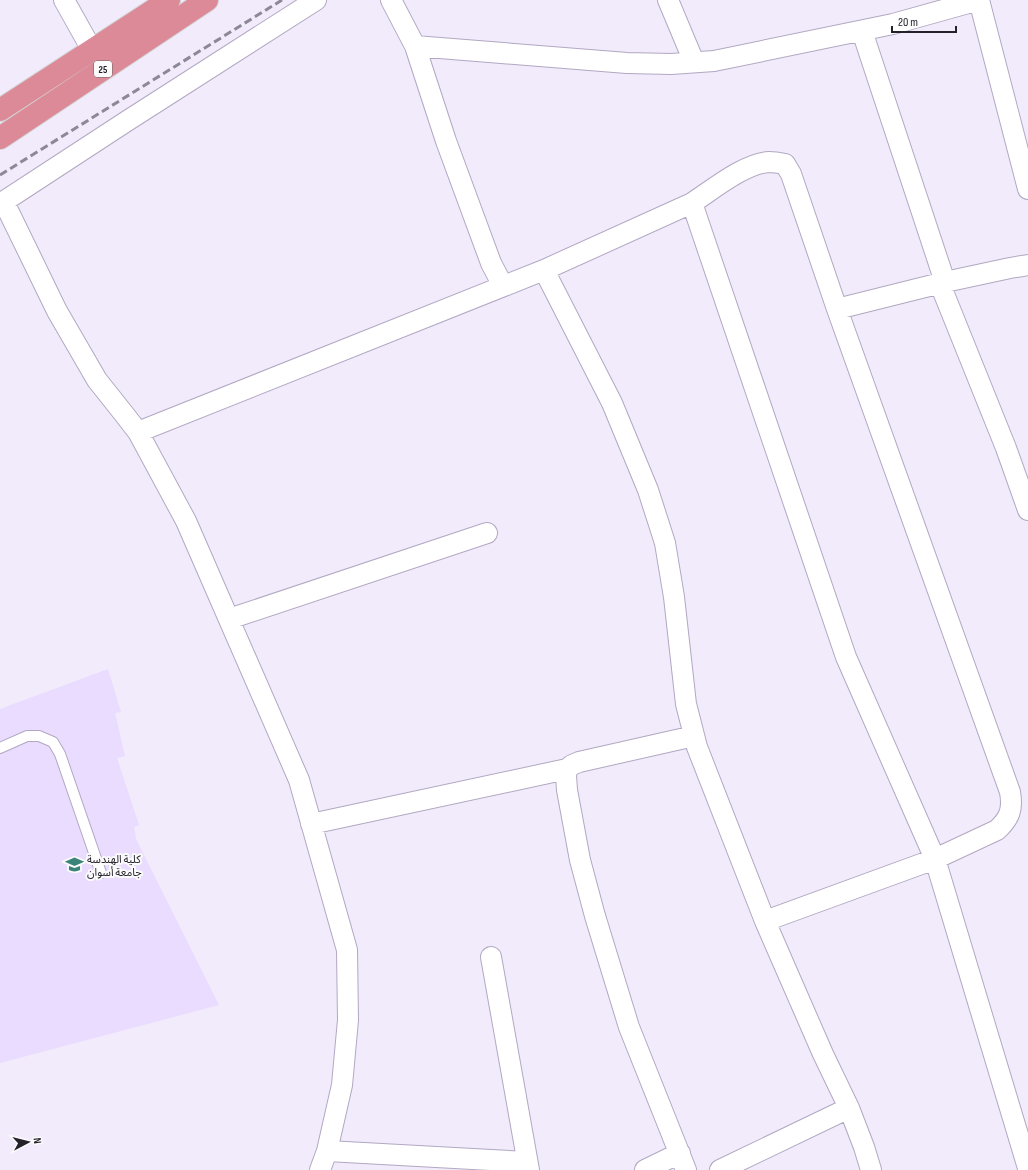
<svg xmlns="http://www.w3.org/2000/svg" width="1028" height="1170" viewBox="0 0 1028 1170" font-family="'Sofia Sans Condensed','Noto Sans Arabic',sans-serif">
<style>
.built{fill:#e9dcfe}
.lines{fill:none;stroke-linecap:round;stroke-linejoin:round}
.service-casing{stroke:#b2a8c2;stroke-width:12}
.minor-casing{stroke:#b2a8c2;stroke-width:22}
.trunk-casing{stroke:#d3d3d4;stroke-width:24}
.service{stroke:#fff;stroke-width:10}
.minor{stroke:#fff;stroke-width:20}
.trunk{stroke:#dc8a98;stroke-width:22}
.rail{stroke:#8d8895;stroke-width:3;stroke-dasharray:8 4;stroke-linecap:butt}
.labels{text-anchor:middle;stroke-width:4;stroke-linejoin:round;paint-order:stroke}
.shield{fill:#fbfbfb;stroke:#646269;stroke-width:1}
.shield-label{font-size:10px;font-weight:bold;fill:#24212a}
.poi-label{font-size:11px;fill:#24212a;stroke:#fbfbfb;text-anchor:start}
</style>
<rect width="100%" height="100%" fill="#f1ebfb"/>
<!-- built -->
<path class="built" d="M108,669l13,43 -6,1 10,43 -8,2 22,67 -5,2 2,12 83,166 -219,58v-354z"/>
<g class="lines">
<defs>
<path id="service" d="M0,748l27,-12h12l14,6 7,12 41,119"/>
<path id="minor" d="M64,0l28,50
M391,0l24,46 31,95 45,122 12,23
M668,0l26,62
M979,0l49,189
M862,31l83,251
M415,46l212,17 44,1 43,-3 179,-37 86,-24
M4,202l53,109 40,69 27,34 14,18 48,89 113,259 48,170 1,70 -6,65 -15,66 -7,19
M692,203c20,-13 53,-40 77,-41 5,0 11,1 16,2l6,10 46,135 173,483c3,17 0,26 -13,38l-62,29 93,309
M0,204l127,-83 189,-121
M544,270l68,133 36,87 17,53 9,54 12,107 11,43 68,174 58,133 26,54 15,39 7,23
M940,284l66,164 22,62
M837,309l108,-27 65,-14 18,-3
M138,432l406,-162 148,-67 154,454 89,202 -170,62
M229,619l258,-86
M311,824l256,-55
M491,957l38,213
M327,1151l200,11
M645,1170l35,-17
M686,1170l-57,-143 -34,-111 -15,-56 -13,-70 -1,-14 1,-7 5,-4 7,-3 115,-26
M720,1170l129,-62"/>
<path id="trunk" d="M0,110l169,-110
M0,138l207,-138"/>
</defs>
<!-- service casing -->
<use href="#service" class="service-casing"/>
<!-- minor casing -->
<use href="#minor" class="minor-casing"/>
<!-- trunk casing -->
<use href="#trunk" class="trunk-casing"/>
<!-- service -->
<use href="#service" class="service"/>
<!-- minor -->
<use href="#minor" class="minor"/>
<!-- trunk -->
<use href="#trunk" class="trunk"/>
<!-- rail -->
<path class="rail" d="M0,175l282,-175"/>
</g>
<!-- icons -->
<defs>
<symbol id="university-bare" viewBox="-9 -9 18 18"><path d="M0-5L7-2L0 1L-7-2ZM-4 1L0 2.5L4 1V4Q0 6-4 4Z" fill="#3b8279" stroke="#fbfbfb" stroke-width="2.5" paint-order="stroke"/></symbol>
</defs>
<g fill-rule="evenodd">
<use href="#university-bare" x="62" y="852" width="25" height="25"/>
</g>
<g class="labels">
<!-- shield labels -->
<rect class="shield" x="94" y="61" width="18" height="16" rx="3"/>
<g class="shield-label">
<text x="103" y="73">25</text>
</g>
<!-- poi labels -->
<g class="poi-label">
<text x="87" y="863">كلية الهندسة<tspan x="87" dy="13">جامعة أسوان</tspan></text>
</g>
</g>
<!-- north arrow -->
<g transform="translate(28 1142) rotate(83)" stroke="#fbfbfb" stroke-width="3" paint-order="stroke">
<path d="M0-3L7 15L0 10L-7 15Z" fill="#24212a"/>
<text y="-6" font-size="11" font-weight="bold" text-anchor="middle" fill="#24212a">N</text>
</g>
<!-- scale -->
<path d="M892 26v6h64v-6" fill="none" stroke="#24212a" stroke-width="2"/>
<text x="898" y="26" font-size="12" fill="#24212a" stroke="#fbfbfb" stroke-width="3" paint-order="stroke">20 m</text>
</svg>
